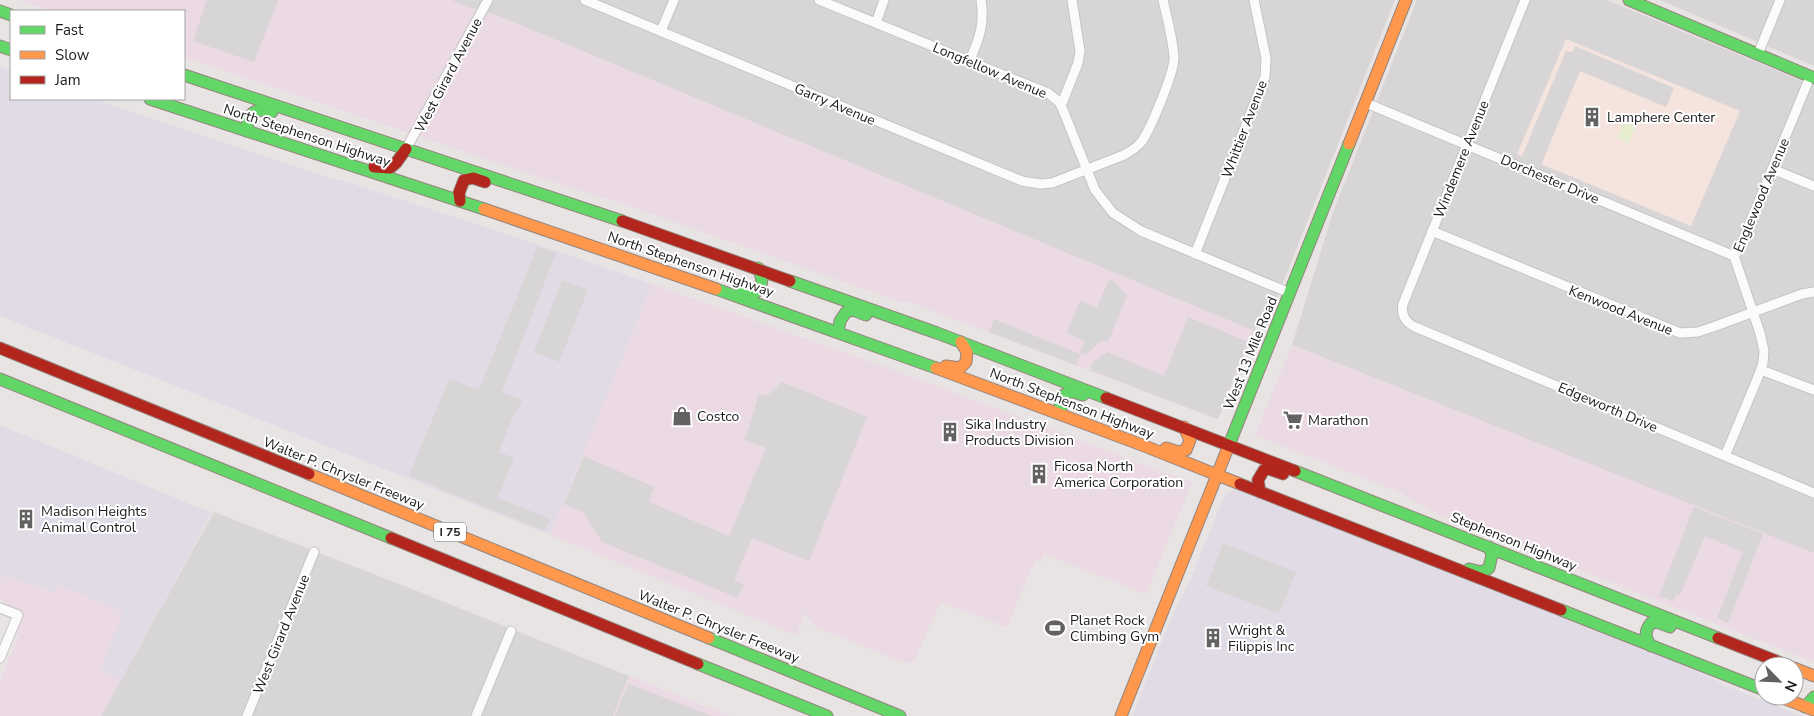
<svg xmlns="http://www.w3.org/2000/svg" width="1814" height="716" viewBox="0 0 1814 716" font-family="'Nunito Sans',sans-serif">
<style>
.residential{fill:#d8d5d6}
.commercial{fill:#ebd9e4}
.industrial{fill:#e1dbe5}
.education{fill:#f5e3de}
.religious{fill:#d7d5d5}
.park{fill:#e6eecf}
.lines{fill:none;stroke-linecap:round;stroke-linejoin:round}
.street-casing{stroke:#c5c3c3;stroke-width:11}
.fast-casing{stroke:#93847d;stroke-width:13}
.slow-casing{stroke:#93847d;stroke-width:13}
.jam-casing{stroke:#93847d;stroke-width:13}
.street{stroke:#fcfbfb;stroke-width:9}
.fast{stroke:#63d668;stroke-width:11}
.slow{stroke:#ff974d;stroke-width:11}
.jam{stroke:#b3261e;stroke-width:11}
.labels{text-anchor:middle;stroke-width:4;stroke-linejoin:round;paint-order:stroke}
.shield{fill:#fff;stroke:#5f5f5f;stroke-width:1}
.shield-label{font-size:12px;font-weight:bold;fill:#1b1b1b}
.street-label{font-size:14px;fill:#1b1b1b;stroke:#fff}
.poi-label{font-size:14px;fill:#1b1b1b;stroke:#fff;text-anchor:start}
</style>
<rect width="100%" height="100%" fill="#e9e4e4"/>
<!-- residential -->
<path class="residential" d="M451,0h944l-120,303 -21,28 -758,-316 -25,-7z
M1417,0h190l207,86v468l-522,-209 41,-133z
M1660,0h154v66z
M214,512l198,77 217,87 -16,40h-512z"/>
<!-- commercial -->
<path class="commercial" d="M19,0h432l20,8 25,7 758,316 -36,89 -309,-118h-8l-283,-100 -50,-15 -384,-130v-46h-133z
M652,284l250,89 290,110 -46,111 -102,-40 -3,7 -6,-1 -28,67 -66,-25 -26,56 -3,4 -7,1 -91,-37 -6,-8 -2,-7 -10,24 -246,-100z
M1292,345l522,208v109l-379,-149 -38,-22 -142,-56z
M3,575l53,17 3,-8 64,28 -23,59 21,9 -20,36h-101v-36l19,-44 -19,-40v-15z
M629,676l101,40h-117z"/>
<!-- industrial -->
<path class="industrial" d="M0,66l11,4v29h83l239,80 12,2 218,72 89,31 -102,251 -550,-219z
M0,425l212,88 -91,167 -21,-9 23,-59 -64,-27 -3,7 -53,-17 -3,6z
M1233,490l15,3 442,174 36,19 76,30h-670l40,-100 19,-38 32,-79 3,-5z"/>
<!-- education -->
<path class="education" d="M1566,39l174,72 -49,115 -174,-72z"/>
<!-- religious -->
<path class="religious" d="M207,0h71l-24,62 -61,-21z
M1307,0h22l8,44 -5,2 -8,21 -4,-2z
M1575,46l99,42 -8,19 -86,-36 -39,94 -19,-9 44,-105 6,1z
M537,247l19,6 -54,139 20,8 -5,11 -2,-1 -16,42 15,6 -16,40 52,21 -5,12 -136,-55 40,-97 30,11z
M1109,279l5,2 13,15 -19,46 -6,-2 -16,15 -6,-2 5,-12 -18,-8 13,-32 17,7z
M562,280l26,10 -29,72 -25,-10z
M1188,317l60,25 -30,77 -128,-49 2,-7 15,-11 57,24z
M994,319l86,35 -4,11 -87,-33z
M782,382l85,35 -58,144 -57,-23 -18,42 9,5 -5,13 -136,-56 -19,-30 -19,-8 20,-48 70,31 -5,15 80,34 37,-88 -21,-8 14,-46 8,2z
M1694,507l69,27 -35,89 -11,-5 26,-66 -38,-16 -25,59 -4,-1 -3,7 -14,-5z
M1223,543l73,29 -17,42 -73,-28z
M628,684l84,32h-97z"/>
<!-- park -->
<path class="park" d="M1626,118l11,5 -8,20 -12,-5z"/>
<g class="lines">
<defs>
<path id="street" d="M585,0l437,181 18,3 12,-1 72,-28c7,-4 13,-7 18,-14 9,-13 32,-68 32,-83 -1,-19 -7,-40 -11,-58
M819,0l229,93 11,9 4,8 32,80 18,23 28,18 149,62
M1525,0l-122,304c-2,11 2,18 12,23l399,166
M876,23l8,-23
M661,31l13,-31
M1758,54l22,-54
M970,60c9,-21 15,-36 11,-60
M1366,103l368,153
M1061,106l17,-43 2,-12 -8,-51
M406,149l82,-149
M1772,169l42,17
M1432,231l248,102 18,-1 15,-5 89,-33 12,-2
M1195,254l70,-177 1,-19 -12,-58
M1761,370l53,20
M1725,456l33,-79 5,-14 1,-12 -4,-18 -26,-77 6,-9 70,-170
M0,608l18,7 -18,43
M247,716l67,-164
M476,716l35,-85"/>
<path id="fast" d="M1629,0l185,78
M0,11l11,4
M0,46l11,4
M184,75l438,146
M150,99l334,110
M246,131c4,-18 6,-24 26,-19
M790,281l147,52 169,65
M716,289l220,79
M741,291l13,3c10,-8 9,-15 4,-26
M838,332l2,-11 6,-9 7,-2 13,5
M0,379l391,159
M1062,415l-2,-11 4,-9 7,-4 12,4
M1229,445l120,-301
M1295,471l423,167
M1469,569l13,3 7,-4 3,-13 -3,-8
M1561,610l203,80
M709,638l191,78
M1651,646c-6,-8 -7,-15 0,-23l6,-1 13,5
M698,664l129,52
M1805,707l9,-10"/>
<path id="slow" d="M1349,144l57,-144
M484,209l232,80
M946,366l14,2 6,-6 1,-10 -6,-10
M936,368l206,77 98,39
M1166,448l12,4 8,-2 4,-10 -6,-13
M309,474l400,164
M1794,668l20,8
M1778,696l36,14
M1121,716l108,-271"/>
<path id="jam" d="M374,167l16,1 6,-5 10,-14
M460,201l-1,-8 5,-13 9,-2 12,4
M622,221l168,60
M0,348l309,126
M1106,398l189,73
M1240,484l321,126
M1260,492l-2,-12 6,-10 5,-1 14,5
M391,538l307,126
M1718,638l71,28"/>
</defs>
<!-- street casing -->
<use href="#street" class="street-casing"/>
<!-- fast casing -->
<use href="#fast" class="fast-casing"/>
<!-- slow casing -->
<use href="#slow" class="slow-casing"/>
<!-- jam casing -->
<use href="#jam" class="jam-casing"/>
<!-- street -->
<use href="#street" class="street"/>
<!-- fast -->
<use href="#fast" class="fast"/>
<!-- slow -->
<use href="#slow" class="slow"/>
<!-- jam -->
<use href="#jam" class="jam"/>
</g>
<!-- icons -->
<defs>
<symbol id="building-bare" viewBox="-9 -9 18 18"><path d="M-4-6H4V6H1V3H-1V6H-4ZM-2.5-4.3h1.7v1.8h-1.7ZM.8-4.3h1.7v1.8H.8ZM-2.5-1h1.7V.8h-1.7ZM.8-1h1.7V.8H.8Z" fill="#636161" stroke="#fff" stroke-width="2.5" paint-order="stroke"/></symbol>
<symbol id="shop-bare" viewBox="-9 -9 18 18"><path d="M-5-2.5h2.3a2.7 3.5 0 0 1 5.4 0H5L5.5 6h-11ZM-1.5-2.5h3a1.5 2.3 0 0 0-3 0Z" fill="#636161" stroke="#fff" stroke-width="2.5" paint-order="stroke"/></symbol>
<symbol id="supermarket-bare" viewBox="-9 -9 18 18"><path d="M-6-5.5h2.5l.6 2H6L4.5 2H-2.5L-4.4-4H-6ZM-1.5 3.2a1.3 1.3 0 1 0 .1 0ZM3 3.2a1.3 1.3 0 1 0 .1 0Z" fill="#636161" stroke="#fff" stroke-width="2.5" paint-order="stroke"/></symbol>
<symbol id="stadium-bare" viewBox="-9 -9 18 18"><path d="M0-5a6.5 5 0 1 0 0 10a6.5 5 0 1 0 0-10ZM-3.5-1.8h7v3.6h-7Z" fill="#636161" stroke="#fff" stroke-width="2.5" paint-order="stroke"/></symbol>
</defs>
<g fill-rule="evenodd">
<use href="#building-bare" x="1578" y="103" width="28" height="28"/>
<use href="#shop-bare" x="668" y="402" width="28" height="28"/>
<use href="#supermarket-bare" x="1279" y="406" width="28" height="28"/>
<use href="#building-bare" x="936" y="418" width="28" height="28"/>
<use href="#building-bare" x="1025" y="460" width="28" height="28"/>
<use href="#building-bare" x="12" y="505" width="28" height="28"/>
<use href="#stadium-bare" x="1041" y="614" width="28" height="28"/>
<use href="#building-bare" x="1199" y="624" width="28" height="28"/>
</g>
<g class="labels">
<!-- shield labels -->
<rect class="shield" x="434" y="522.5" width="32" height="19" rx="4"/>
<g class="shield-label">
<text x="450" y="536">I 75</text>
</g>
<!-- street labels -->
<g class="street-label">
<text transform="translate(990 70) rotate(23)" y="5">Longfellow Avenue</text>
<text transform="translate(448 75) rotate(-62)" y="5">West Girard Avenue</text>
<text transform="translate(835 104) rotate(23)" y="5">Garry Avenue</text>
<text transform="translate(1244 129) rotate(-69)" y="5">Whittier Avenue</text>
<text transform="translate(307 135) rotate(18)" y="5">North Stephenson Highway</text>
<text transform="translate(1461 159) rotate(-68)" y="5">Windemere Avenue</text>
<text transform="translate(1550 179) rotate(23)" y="5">Dorchester Drive</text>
<text transform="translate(1761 195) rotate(-67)" y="5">Englewood Avenue</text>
<text transform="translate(691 264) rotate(19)" y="5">North Stephenson Highway</text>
<text transform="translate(1621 310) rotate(22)" y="5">Kenwood Avenue</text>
<text transform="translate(1250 353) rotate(-68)" y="5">West 13 Mile Road</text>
<text transform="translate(1072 403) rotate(21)" y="5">North Stephenson Highway</text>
<text transform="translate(1608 407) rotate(23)" y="5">Edgeworth Drive</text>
<text transform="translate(344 473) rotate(22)" y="5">Walter P. Chrysler Freeway</text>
<text transform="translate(1514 541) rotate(22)" y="5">Stephenson Highway</text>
<text transform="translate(719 626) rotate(22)" y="5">Walter P. Chrysler Freeway</text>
<text transform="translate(281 634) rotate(-68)" y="5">West Girard Avenue</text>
</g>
<!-- poi labels -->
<g class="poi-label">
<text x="1607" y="122">Lamphere Center</text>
<text x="697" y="421">Costco</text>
<text x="1308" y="425">Marathon</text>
<text x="965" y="429">Sika Industry<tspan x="965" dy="16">Products Division</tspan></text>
<text x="1054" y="471">Ficosa North<tspan x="1054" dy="16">America Corporation</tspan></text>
<text x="41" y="516">Madison Heights<tspan x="41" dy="16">Animal Control</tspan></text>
<text x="1070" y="625">Planet Rock<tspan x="1070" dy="16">Climbing Gym</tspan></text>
<text x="1228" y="635">Wright &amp;<tspan x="1228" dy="16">Filippis Inc</tspan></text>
</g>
</g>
<!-- legend -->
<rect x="10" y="10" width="175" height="90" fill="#ffffff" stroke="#a4a4a4"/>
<rect x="20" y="26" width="25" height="8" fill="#63d668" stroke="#a4a4a4"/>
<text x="55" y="35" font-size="15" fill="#1b1b1b">Fast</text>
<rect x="20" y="51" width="25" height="8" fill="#ff974d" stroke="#a4a4a4"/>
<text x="55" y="60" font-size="15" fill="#1b1b1b">Slow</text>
<rect x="20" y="76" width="25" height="8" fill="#b3261e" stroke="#a4a4a4"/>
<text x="55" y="85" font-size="15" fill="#1b1b1b">Jam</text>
<!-- north arrow -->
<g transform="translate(1779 681) rotate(114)"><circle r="24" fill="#ffffff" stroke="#a4a4a4"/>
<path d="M0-4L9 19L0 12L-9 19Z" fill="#636161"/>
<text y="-8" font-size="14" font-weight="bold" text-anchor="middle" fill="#1b1b1b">N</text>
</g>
</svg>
